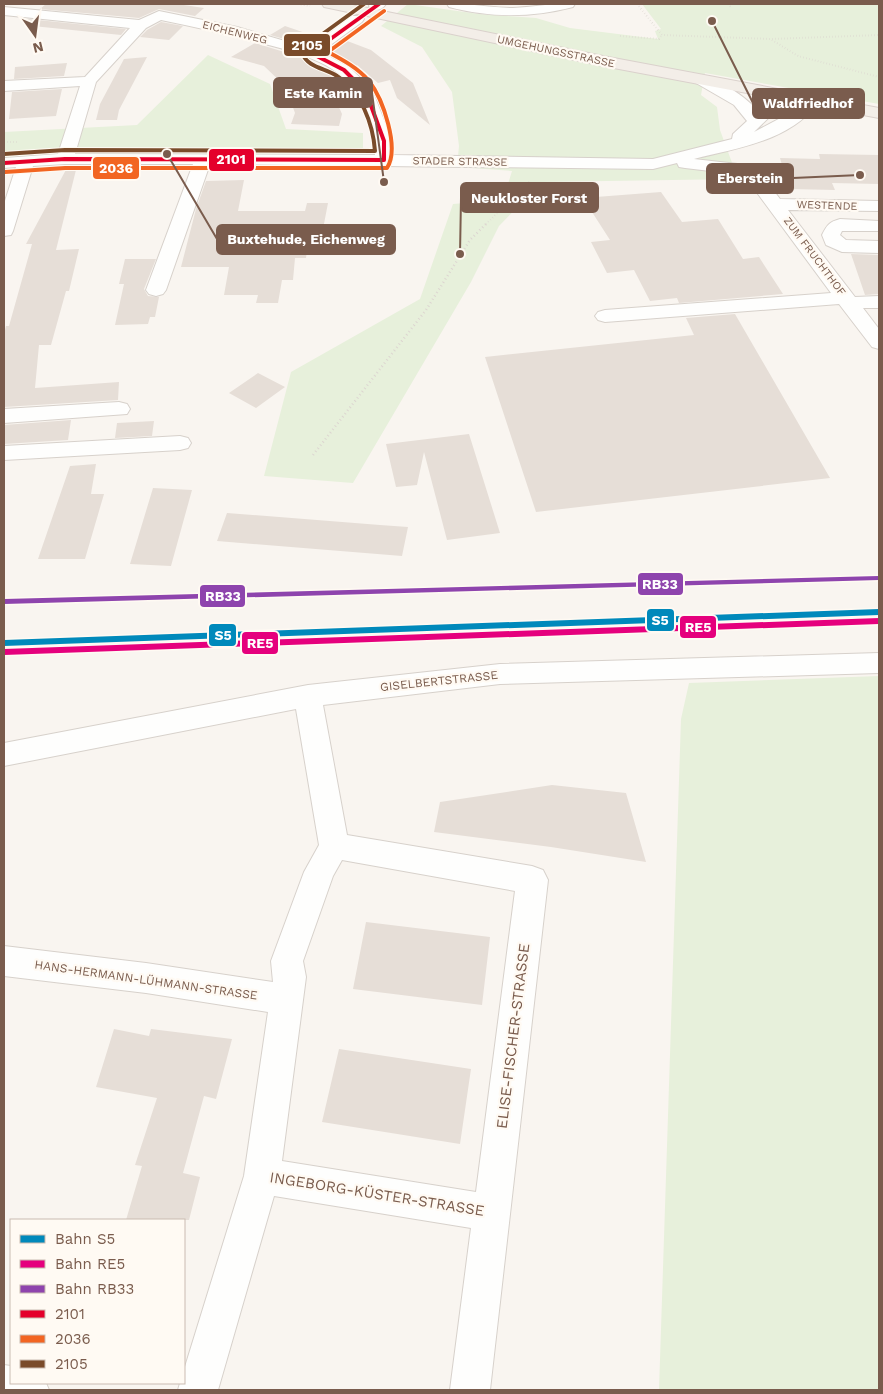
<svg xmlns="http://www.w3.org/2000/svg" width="883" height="1394" viewBox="0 0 883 1394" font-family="'Work Sans',sans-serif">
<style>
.green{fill:#e7f0db}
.building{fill:#e6ded7}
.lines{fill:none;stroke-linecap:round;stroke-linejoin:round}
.minor-casing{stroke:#d7d1cb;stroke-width:2}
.major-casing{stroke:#dad1cc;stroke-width:2}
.path-far1{stroke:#dcd5d0;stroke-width:2;stroke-dasharray:0.5 2.5;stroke-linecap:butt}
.path{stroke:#dcd5d0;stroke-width:2.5;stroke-dasharray:1 3;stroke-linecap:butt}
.minor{fill:#fefefd;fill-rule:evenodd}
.major{fill:#f3eee8;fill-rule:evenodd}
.bus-1-casing{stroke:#fffaf3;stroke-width:6}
.bus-2-casing{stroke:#fffaf3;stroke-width:6}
.bus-3-casing{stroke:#fffaf3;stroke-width:6}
.bus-1{stroke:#e4002b;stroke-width:4}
.bus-2{stroke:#f26522;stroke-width:4}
.bus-3{stroke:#7a4b2a;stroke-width:4}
.rail-1-casing{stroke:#fffaf3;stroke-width:3}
.rail-2-casing{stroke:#fffaf3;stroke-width:3}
.rail-3-casing{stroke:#fffaf3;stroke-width:3}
.rail-1{fill:#0089bb;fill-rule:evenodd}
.rail-2{fill:#e5007d;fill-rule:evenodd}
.rail-3{fill:#8e44ad;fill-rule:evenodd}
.labels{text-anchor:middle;stroke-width:4.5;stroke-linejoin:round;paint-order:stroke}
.far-street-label{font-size:11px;fill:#7a5c4d;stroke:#fffaf3}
.street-label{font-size:12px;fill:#7a5c4d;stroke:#fffaf3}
.near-street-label{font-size:15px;fill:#7a5c4d;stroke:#fffaf3}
.leader{fill:none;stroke:#7a5c4d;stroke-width:2}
.callout-dot{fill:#7a5c4d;stroke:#fffaf3;stroke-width:2}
.callout{fill:#7a5c4d;stroke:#7a5c4d;stroke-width:2}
.callout-label{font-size:14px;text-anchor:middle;font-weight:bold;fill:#fff}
.line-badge{stroke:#fffaf3;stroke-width:2}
.badge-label{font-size:14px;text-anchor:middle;font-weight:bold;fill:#fff}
</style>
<rect width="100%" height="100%" fill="#f9f5f0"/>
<!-- green -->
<path class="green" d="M408,4l71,10 57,4 34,10 88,11 -3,-8 6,-2 -19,-25h237v100l-174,-31 -4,22 16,12 3,23 18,49 -196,3 -43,44 -28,56 -118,201 -89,-7 27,-104 129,-73 33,-95 50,-4 9,-29 -55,-4 2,-21 -7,-54 -30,-45 -41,-21z
M208,55l62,29 16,45 77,4v24h-310l-49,2v-27l133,-7z
M879,676v714h-220l22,-671 8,-36z"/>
<!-- building -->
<path class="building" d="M46,4h131l27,4 -9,8 -36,-7 -20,9 -99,-9z
M28,19l98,10 -5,6 -98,-10z
M161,22l22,4 -14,14 -29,-3 7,-7z
M285,26l35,12 -11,8 -39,-11z
M342,39l29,11 42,33 17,42 -33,-27 -7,-18 -12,3 -21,-18 -1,6 -6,-6 -25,-13z
M255,43l55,17 28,15 -12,3 16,36 -3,12 -48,-2 4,-11 -10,-27 -21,-20 -33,-9z
M147,57l-28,53 -2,10h-21l4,-16 24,-45z
M67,63l-3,13 -50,3 1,-12z
M62,89l-6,27 -47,3 3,-27z
M819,154l60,1v29l-47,-1 3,7 -46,-1 -9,-31 40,1z
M68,166h9l-21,84 23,-1 -10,42h-3l-15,54h-12l-4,43 84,-6 -1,18 -114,7v-73l2,-8h3l23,-82h-6z
M244,180l-6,31h67l2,-8h21l-5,26h-13l-4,29h-11l-2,22h-11l-4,23h-22l2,-8h-34l5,-28h-48l15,-58 10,-28z
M661,192l21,30 36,-3 25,40 16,-2 24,37 -104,9 -2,-5 -27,3 -16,-31 -27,3 -16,-31 19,-2 -27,-42z
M851,254l28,1v39l-14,1z
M125,259h31l-12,30 4,7 11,1 -4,20h-5l-2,7 -33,1 9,-41h-5z
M735,314l95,164 -294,34 -51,-155 209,-22 -8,-17z
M258,373l27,14 -29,21 -27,-15z
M71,420l-3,20 -64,4v-19z
M154,421l-2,15 -37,2 2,-15z
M469,434l31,99 -53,7 -23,-88 -7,33 -21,2 -10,-43z
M96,464l-5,30h13l-19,65h-47l32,-93z
M153,488l39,2 -21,76 -41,-2z
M227,513l153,12 28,2 -6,29 -185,-15z
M552,785l74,8 20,69 -95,-15 -117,-15 6,-30z
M366,922l124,15 -8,68 -129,-16z
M114,1029l35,7 2,-7 81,10 -16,60 -12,-3 -21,77 17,4 -11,43h-63l16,-54 -7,-1 22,-67 -61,-11z
M339,1049l132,20 -11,75 -138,-22z"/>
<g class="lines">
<defs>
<path id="minor" d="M370,4h16c-4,6 -9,7 -15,5l-2,-3z
M447,4c22,-1 44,4 66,4 21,-1 41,-5 62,-4l-2,3c-42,11 -82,11 -124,0z
M4,7l135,13 20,-9 78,16 72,21 43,-32h10l2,3 -2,3 -41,30 28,15 23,22 20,52 1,14 260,4 79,-20 1,-5 14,-13 -13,-16 -38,-22 -2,-3 2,-3c17,-4 51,21 62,34l19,-19h12l2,3 -2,3 -35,34 36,-19 15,-15h12l2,3c-27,40 -82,47 -125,58l61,7 25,33 99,2v10l-91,-1 67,87 24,-1v12h-16l16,21v20l-7,-2 -33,-43 -234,18 -7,-2 -3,-4 3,-4 7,-2 226,-17 -87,-118 -59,-7 -6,-1 -2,-4 -24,6 -443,-5 -44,126 -3,4 -7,2 -7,-2 -3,-4 47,-126h-128l-32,2 -20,65 -2,4 -7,1v-32l12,-37 -12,1v-10l54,-4 22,-68 -76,5v-10l81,-4 45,-49 -126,-13zM161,20c40,8 79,17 119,28 20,6 43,13 59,26 23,18 37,52 36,81l-300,-1 21,-72 50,-54z
M840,219l39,2v10h-37l-2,4 6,5 33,1v12l-37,-1 -16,-7 -4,-10c5,-10 7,-13 18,-16z
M119,402l8,2 3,5 -3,5 -123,9v-14z
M180,436l8,2 3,5 -3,5 -8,2 -176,10v-14z
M879,653v20l-379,11 -177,21 24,130 185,31 11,4 5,10 -58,510h-40l21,-162 -197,-32 -56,194h-40l2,-7h4v-13l60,-194 24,-164 -122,-19 -142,-17v-30l142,17 127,19 -2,-21 33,-89 15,-27 -23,-136 -292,57v-23l304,-58 192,-21zM342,860l173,31 -39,301 -194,-31 24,-184 -3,-16 30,-85z
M4,1365l7,1v17h35l3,7h-45z"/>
<path id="major" d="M322,4h26l255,52 276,52v10l-276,-52 -274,-58 -5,-1z"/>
</defs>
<!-- minor casing -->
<use href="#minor" class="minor-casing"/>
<!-- major casing -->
<use href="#major" class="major-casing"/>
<!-- path-far1 -->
<path class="path-far1" d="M298,4l12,2
M637,4l25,31 109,4 108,-4
M728,4l4,4
M620,36l39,3 3,-4
M772,40l26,16 81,21
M4,142h15
M486,224l44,-43"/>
<!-- path -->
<path class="path" d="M313,455l113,-145 44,-70 17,-17"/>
<!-- minor -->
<use href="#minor" class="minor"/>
<!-- major -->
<use href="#major" class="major"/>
<defs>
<path id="bus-1" d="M311,53l33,17 22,22 18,49v19
M311,53l68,-49
M4,163l61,-4 319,1"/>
<path id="bus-2" d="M5,172l60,-4h322c13,-20 -4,-69 -18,-87 -11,-13 -26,-21 -41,-29l56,-41"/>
<path id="bus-3" d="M4,154l61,-4 310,1c-2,-27 -14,-60 -38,-75 -12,-8 -29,-8 -35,-23l4,-7 58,-42"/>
</defs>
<!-- bus-1 casing -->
<use href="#bus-1" class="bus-1-casing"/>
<!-- bus-2 casing -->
<use href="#bus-2" class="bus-2-casing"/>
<!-- bus-3 casing -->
<use href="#bus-3" class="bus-3-casing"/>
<!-- bus-1 -->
<use href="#bus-1" class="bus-1"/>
<!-- bus-2 -->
<use href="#bus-2" class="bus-2"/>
<!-- bus-3 -->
<use href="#bus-3" class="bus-3"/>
<defs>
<path id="rail-1" d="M879,609v6l-875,31v-6z"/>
<path id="rail-2" d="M879,618v6l-875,31v-6z"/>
<path id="rail-3" d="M879,576v4l-875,24v-5z"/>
</defs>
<!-- rail-1 casing -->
<use href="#rail-1" class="rail-1-casing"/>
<!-- rail-2 casing -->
<use href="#rail-2" class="rail-2-casing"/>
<!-- rail-3 casing -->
<use href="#rail-3" class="rail-3-casing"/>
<!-- rail-1 -->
<use href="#rail-1" class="rail-1"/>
<!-- rail-2 -->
<use href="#rail-2" class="rail-2"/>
<!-- rail-3 -->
<use href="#rail-3" class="rail-3"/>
</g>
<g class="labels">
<!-- far-street labels -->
<g class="far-street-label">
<text transform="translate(235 32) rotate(14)" y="4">EICHENWEG</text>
<text transform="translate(556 51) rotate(12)" y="4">UMGEHUNGSSTRASSE</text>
<text transform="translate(460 161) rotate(1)" y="4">STADER STRASSE</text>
<text transform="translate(827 205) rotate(2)" y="4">WESTENDE</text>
<text transform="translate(815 256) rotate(53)" y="4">ZUM FRUCHTHOF</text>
</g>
<!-- street labels -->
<g class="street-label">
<text transform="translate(439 681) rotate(-6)" y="4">GISELBERTSTRASSE</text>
<text transform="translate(146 980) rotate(8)" y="4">HANS-HERMANN-LÜHMANN-STRASSE</text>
</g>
<!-- near-street labels -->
<g class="near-street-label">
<text transform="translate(513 1036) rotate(-83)" y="5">ELISE-FISCHER-STRASSE</text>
<text transform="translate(377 1194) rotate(9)" y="5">INGEBORG-KÜSTER-STRASSE</text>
</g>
</g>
<!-- callouts -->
<path class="leader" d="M384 182L372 93M712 21L753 103M860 175L793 178M460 254L461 198M167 154L217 239"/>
<g class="callout-dot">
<circle cx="384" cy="182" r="5"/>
<circle cx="712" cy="21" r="5"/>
<circle cx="860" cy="175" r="5"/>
<circle cx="460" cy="254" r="5"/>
<circle cx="167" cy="154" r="5"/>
</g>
<g class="callout">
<rect x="274" y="78" width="98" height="29" rx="5"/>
<rect x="753" y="89" width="111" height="29" rx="5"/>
<rect x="707" y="164" width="86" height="29" rx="5"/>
<rect x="461" y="183" width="137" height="29" rx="5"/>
<rect x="217" y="225" width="178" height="29" rx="5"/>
</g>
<g class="callout-label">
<text x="323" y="98">Este Kamin</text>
<text x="808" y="108">Waldfriedhof</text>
<text x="750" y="183">Eberstein</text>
<text x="529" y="203">Neukloster Forst</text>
<text x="306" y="244">Buxtehude, Eichenweg</text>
</g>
<g class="line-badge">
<rect x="283" y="33" width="48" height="24" rx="5" fill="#7a4b2a"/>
<rect x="208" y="148" width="47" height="24" rx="5" fill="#e4002b"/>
<rect x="92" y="156" width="48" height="24" rx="5" fill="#f26522"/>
<rect x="637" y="572" width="47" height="24" rx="5" fill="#8e44ad"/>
<rect x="199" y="584" width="47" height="24" rx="5" fill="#8e44ad"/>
<rect x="646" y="608" width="29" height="24" rx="5" fill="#0089bb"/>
<rect x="679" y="615" width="38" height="24" rx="5" fill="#e5007d"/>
<rect x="208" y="623" width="29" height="24" rx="5" fill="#0089bb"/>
<rect x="241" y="631" width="38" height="24" rx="5" fill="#e5007d"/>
</g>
<g class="badge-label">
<text x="307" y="50">2105</text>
<text x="231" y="164">2101</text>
<text x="116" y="173">2036</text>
<text x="660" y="589">RB33</text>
<text x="223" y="601">RB33</text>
<text x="660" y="625">S5</text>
<text x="698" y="632">RE5</text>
<text x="223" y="640">S5</text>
<text x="260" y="648">RE5</text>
</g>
<!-- border -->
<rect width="883" height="1394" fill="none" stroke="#7a5c4d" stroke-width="10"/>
<!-- legend -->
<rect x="10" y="1219" width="175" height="165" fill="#fffaf3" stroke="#cabbb1"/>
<rect x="20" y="1235" width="25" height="8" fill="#0089bb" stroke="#cabbb1"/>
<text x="55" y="1244" font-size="15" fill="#7a5c4d">Bahn S5</text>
<rect x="20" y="1260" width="25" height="8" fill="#e5007d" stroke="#cabbb1"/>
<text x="55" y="1269" font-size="15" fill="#7a5c4d">Bahn RE5</text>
<rect x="20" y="1285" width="25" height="8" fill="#8e44ad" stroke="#cabbb1"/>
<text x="55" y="1294" font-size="15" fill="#7a5c4d">Bahn RB33</text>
<rect x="20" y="1310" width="25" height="8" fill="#e4002b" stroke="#cabbb1"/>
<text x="55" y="1319" font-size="15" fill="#7a5c4d">2101</text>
<rect x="20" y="1335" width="25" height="8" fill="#f26522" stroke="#cabbb1"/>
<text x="55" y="1344" font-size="15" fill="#7a5c4d">2036</text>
<rect x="20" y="1360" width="25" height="8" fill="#7a4b2a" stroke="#cabbb1"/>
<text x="55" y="1369" font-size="15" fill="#7a5c4d">2105</text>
<!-- north arrow -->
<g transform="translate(35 35) rotate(166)" stroke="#fffaf3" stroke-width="4" paint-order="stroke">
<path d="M0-4L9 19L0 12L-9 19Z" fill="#7a5c4d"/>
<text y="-8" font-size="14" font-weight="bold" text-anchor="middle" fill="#7a5c4d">N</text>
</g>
</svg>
